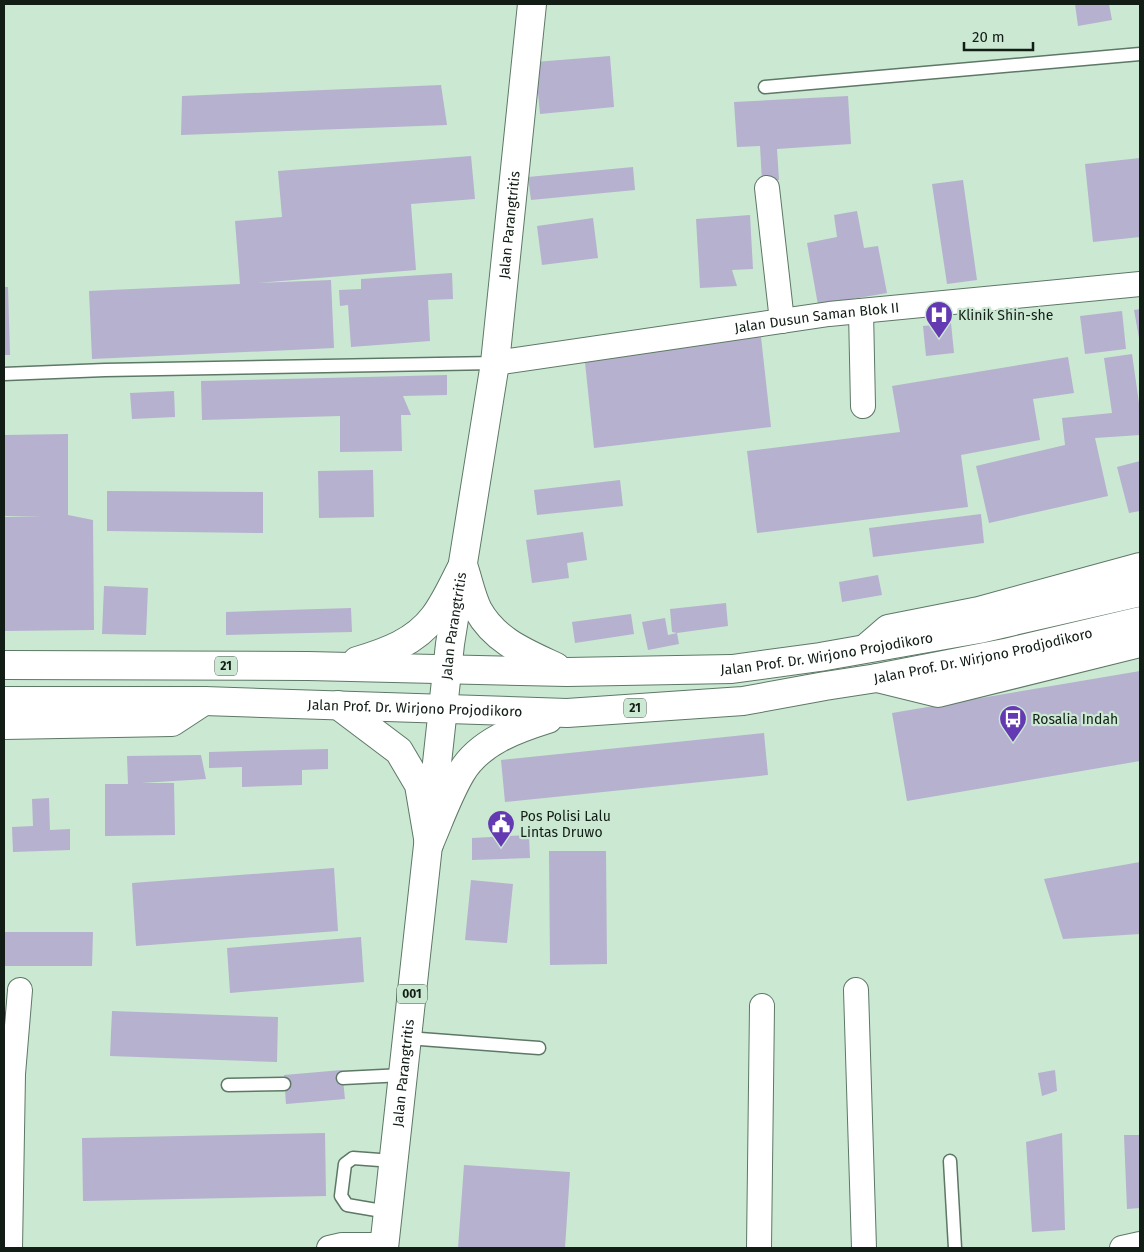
<svg xmlns="http://www.w3.org/2000/svg" width="1144" height="1252" viewBox="0 0 1144 1252" font-family="'Fira Sans',sans-serif">
<style>
.building{fill:#b6b1ce}
.lines{fill:none;stroke-linecap:round;stroke-linejoin:round}
.lane-casing{stroke:#5d7865;stroke-width:15}
.street-casing{stroke:#5d7865;stroke-width:26}
.secondary-casing{stroke:#5d7865;stroke-width:30}
.primary-casing{stroke:#5d7865;stroke-width:30}
.highway-casing{stroke:#5d7865;stroke-width:30}
.lane{stroke:#fff;stroke-width:12}
.street{stroke:#fff;stroke-width:24}
.secondary{stroke:#fff;stroke-width:28}
.primary{stroke:#fff;stroke-width:28}
.highway{stroke:#fff;stroke-width:28}
.labels{text-anchor:middle;stroke-width:4.5;stroke-linejoin:round;paint-order:stroke}
.shield{fill:#cbe8d3;stroke:#4a5a4f;stroke-width:1}
.shield-label{font-size:12px;font-weight:bold;fill:#121d16}
.street-label{font-size:14px;fill:#121d16;stroke:#cbe8d3}
.poi-label{font-size:14px;fill:#121d16;stroke:#cbe8d3;text-anchor:start}
</style>
<rect width="100%" height="100%" fill="#cbe8d3"/>
<!-- building -->
<path class="building" d="M1075,4h34l3,16 -34,6z
M610,56l4,51 -74,7 -5,-52z
M441,85l6,40 -266,10 1,-39z
M848,96l3,48 -74,5 2,31 -17,1 -2,-35 -23,1 -3,-45z
M471,156l4,43 -64,5 5,66 -159,13 74,-3 3,68 -242,11 -3,-68 151,-7 -5,-63 47,-4 -4,-46z
M1140,158v79l-47,5 -8,-78z
M633,167l2,23 -104,10 -3,-23z
M963,180l14,100 -30,4 -15,-100z
M857,211l7,37 14,-2 9,47 -69,12 -11,-62 30,-6 -3,-22z
M750,215l3,54 -21,1 5,16 -37,2 -4,-69z
M593,218l5,40 -56,7 -5,-39z
M452,273l1,26 -25,1 2,41 -79,6 -3,-42 -8,1 -1,-16 22,-1v-10z
M4,287h4l2,68h-6z
M1140,309v29h-1l-5,-28z
M1122,311l4,38 -41,5 -5,-38z
M951,323l3,30 -28,3 -3,-30z
M760,328l11,99 -177,21 -10,-95z
M1132,354l8,56v25l-45,3 13,58 -119,27 -13,-57 89,-21 -3,-27 50,-5 -8,-55z
M1068,357l6,36 -41,6 7,41 -79,15 7,52 -211,26 -10,-82 153,-19 -8,-46z
M447,375v20l-44,1 8,19h-10l1,36 -62,1v-36l-138,4 -1,-39z
M174,391l1,26 -43,2 -2,-26z
M68,434v81l25,5 1,110 -90,1v-114l38,-1h-38v-81z
M1140,461v50l-11,2 -12,-46z
M373,470l1,47 -55,1 -1,-47z
M620,480l3,26 -86,9 -3,-25z
M107,491l156,1v41l-156,-2z
M981,514l3,29 -111,14 -4,-29z
M583,532l4,28 -20,3 2,15 -37,5 -6,-43z
M878,575l4,20 -40,7 -3,-20z
M104,586l44,2 -2,47 -44,-1z
M726,603l2,23 -51,7 -5,-1 -2,-23z
M351,608l1,24 -126,3v-23z
M631,614l3,20 -59,9 -3,-21z
M665,618l3,17 9,-2 2,11 -31,6 -6,-28z
M1140,671v90l-233,40 -15,-88z
M764,733l4,42 -263,27 -4,-42z
M328,749v20l-26,1v15l-60,2v-20l-33,1v-16z
M201,755l5,24 -65,4h33l1,52 -70,1v-52h23l-1,-28z
M49,798l1,32 20,-1v21l-57,2 -1,-25 21,-1 -1,-27z
M529,835l1,23 -58,2v-22z
M549,851h57l1,113 -57,1z
M1140,862v72l-77,5 -19,-60z
M334,868l4,63 -202,15 -4,-63z
M471,880l42,4 -6,59 -42,-3z
M4,932h89l-1,34h-88z
M361,937l3,45 -134,11 -3,-45z
M112,1011l166,6 -1,45 -167,-6z
M342,1070l3,29 -59,5 -2,-29z
M1055,1070l2,21 -15,5 -4,-23z
M325,1133l1,63 -243,5 -1,-63z
M1062,1133l3,97 -33,2 -6,-90z
M1124,1135h16v73l-13,1z
M464,1165l106,7 -5,76h-107z"/>
<g class="lines">
<defs>
<path id="lane" d="M765,87l375,-33
M4,374l101,-4 390,-7
M407,1038l132,10
M343,1078l60,-3
M228,1085l56,-1
M950,1161l5,87
M388,1212l-41,-7 -6,-9 4,-32 8,-6 40,3"/>
<g id="street">
<path d="M767,188l15,133"/>
<path d="M861,311l2,95"/>
<path id="s1" d="M495,363l334,-49 311,-30"/>
<path d="M856,990l8,258"/>
<path d="M10,1248l3,-174 7,-84"/>
<path d="M329,1248l13,-3h42"/>
<path d="M759,1248l3,-242"/>
<path d="M1122,1248l18,-4"/>
</g>
<path id="secondary" d="M866,648l22,-19 91,-18 161,-44
M877,678l61,15 202,-50
M4,725l168,-3 32,-21"/>
<g id="primary">
<path id="s2" d="M384,1248l66,-604 45,-281 37,-359"/>
</g>
<g id="highway">
<path d="M463,565c5,14 8,31 15,45 17,31 48,43 78,57"/>
<path d="M357,661c30,-9 58,-19 77,-44 12,-16 20,-35 29,-52"/>
<path id="s3" d="M4,665l304,1 259,6 165,-3 88,-12 159,-28 161,-37"/>
<path id="s4" d="M4,701h200l363,12 176,-12 82,-15 52,-8 128,-25 135,-32"/>
<path d="M338,705l61,46 20,34 10,59"/>
<path d="M429,844c10,-23 19,-49 32,-71 18,-31 55,-44 87,-54"/>
</g>
</defs>
<!-- lane casing -->
<use href="#lane" class="lane-casing"/>
<!-- street casing -->
<use href="#street" class="street-casing"/>
<!-- secondary casing -->
<use href="#secondary" class="secondary-casing"/>
<!-- primary casing -->
<use href="#primary" class="primary-casing"/>
<!-- highway casing -->
<use href="#highway" class="highway-casing"/>
<!-- lane -->
<use href="#lane" class="lane"/>
<!-- street -->
<use href="#street" class="street"/>
<!-- secondary -->
<use href="#secondary" class="secondary"/>
<!-- primary -->
<use href="#primary" class="primary"/>
<!-- highway -->
<use href="#highway" class="highway"/>
</g>
<!-- icons -->
<defs>
<symbol id="hospital-pin" viewBox="-11 -11 22 30"><path d="M0 17L-7.5 6A9.5 9.5 0 1 1 7.5 6Z" fill="#643ab2" stroke="#cbe8d3"/><path d="M-5-5h3v3.5h4V-5h3V5h-3V1.5h-4V5h-3Z" fill="#fff"/></symbol>
<symbol id="bus-pin" viewBox="-11 -11 22 30"><path d="M0 17L-7.5 6A9.5 9.5 0 1 1 7.5 6Z" fill="#643ab2" stroke="#cbe8d3"/><path d="M-5-6H5V4H4V6H2V4H-2V6H-4V4H-5ZM-3.5-4V0h7V-4ZM-3.5 1.2v1.5H-2V1.2ZM2 1.2v1.5H3.5V1.2Z" fill="#fff"/></symbol>
<symbol id="civic-pin" viewBox="-11 -11 22 30"><path d="M0 17L-7.5 6A9.5 9.5 0 1 1 7.5 6Z" fill="#643ab2" stroke="#cbe8d3"/><path d="M-.6-6.5H3V-4.5H.6V-3L4-1V1h2V6H-6V1h2V-1L-.6-3ZM-1.2 2.5V6h2.4V2.5Z" fill="#fff"/></symbol>
</defs>
<g fill-rule="evenodd">
<use href="#hospital-pin" x="923" y="299" width="32" height="43"/>
<use href="#bus-pin" x="997" y="703" width="32" height="43"/>
<use href="#civic-pin" x="485" y="808" width="32" height="43"/>
</g>
<g class="labels">
<!-- shield labels -->
<g class="shield">
<rect x="215" y="656.5" width="22" height="19" rx="4"/>
<rect x="624" y="698.5" width="22" height="19" rx="4"/>
<rect x="397" y="984.5" width="30" height="19" rx="4"/>
</g>
<g class="shield-label">
<text x="226" y="670">21</text>
<text x="635" y="712">21</text>
<text x="412" y="998">001</text>
</g>
<!-- street labels -->
<g class="street-label">
<text dy="5" stroke="none"><textPath href="#s2" startOffset="1031">Jalan Parangtritis</textPath></text>
<text dy="5" stroke="none"><textPath href="#s1" startOffset="325">Jalan Dusun Saman Blok II</textPath></text>
<text dy="5" stroke="none"><textPath href="#s2" startOffset="626">Jalan Parangtritis</textPath></text>
<text dy="5" stroke="none"><textPath href="#s3" startOffset="824">Jalan Prof. Dr. Wirjono Projodikoro</textPath></text>
<text dy="5" stroke="none"><textPath href="#s4" startOffset="984">Jalan Prof. Dr. Wirjono Prodjodikoro</textPath></text>
<text dy="5" stroke="none"><textPath href="#s4" startOffset="411">Jalan Prof. Dr. Wirjono Projodikoro</textPath></text>
<text dy="5" stroke="none"><textPath href="#s2" startOffset="176">Jalan Parangtritis</textPath></text>
</g>
<!-- poi labels -->
<g class="poi-label">
<text x="958" y="320">Klinik Shin-she</text>
<text x="1032" y="724">Rosalia Indah</text>
<text x="520" y="821">Pos Polisi Lalu<tspan x="520" dy="16">Lintas Druwo</tspan></text>
</g>
</g>
<!-- border -->
<rect width="1144" height="1252" fill="none" stroke="#121d16" stroke-width="10"/>
<!-- scale -->
<path d="M964 42v8h69v-8" fill="none" stroke="#121d16" stroke-width="2.5"/>
<text x="972" y="42" font-size="15" fill="#121d16" stroke="#cbe8d3" stroke-width="4" paint-order="stroke">20 m</text>
</svg>
